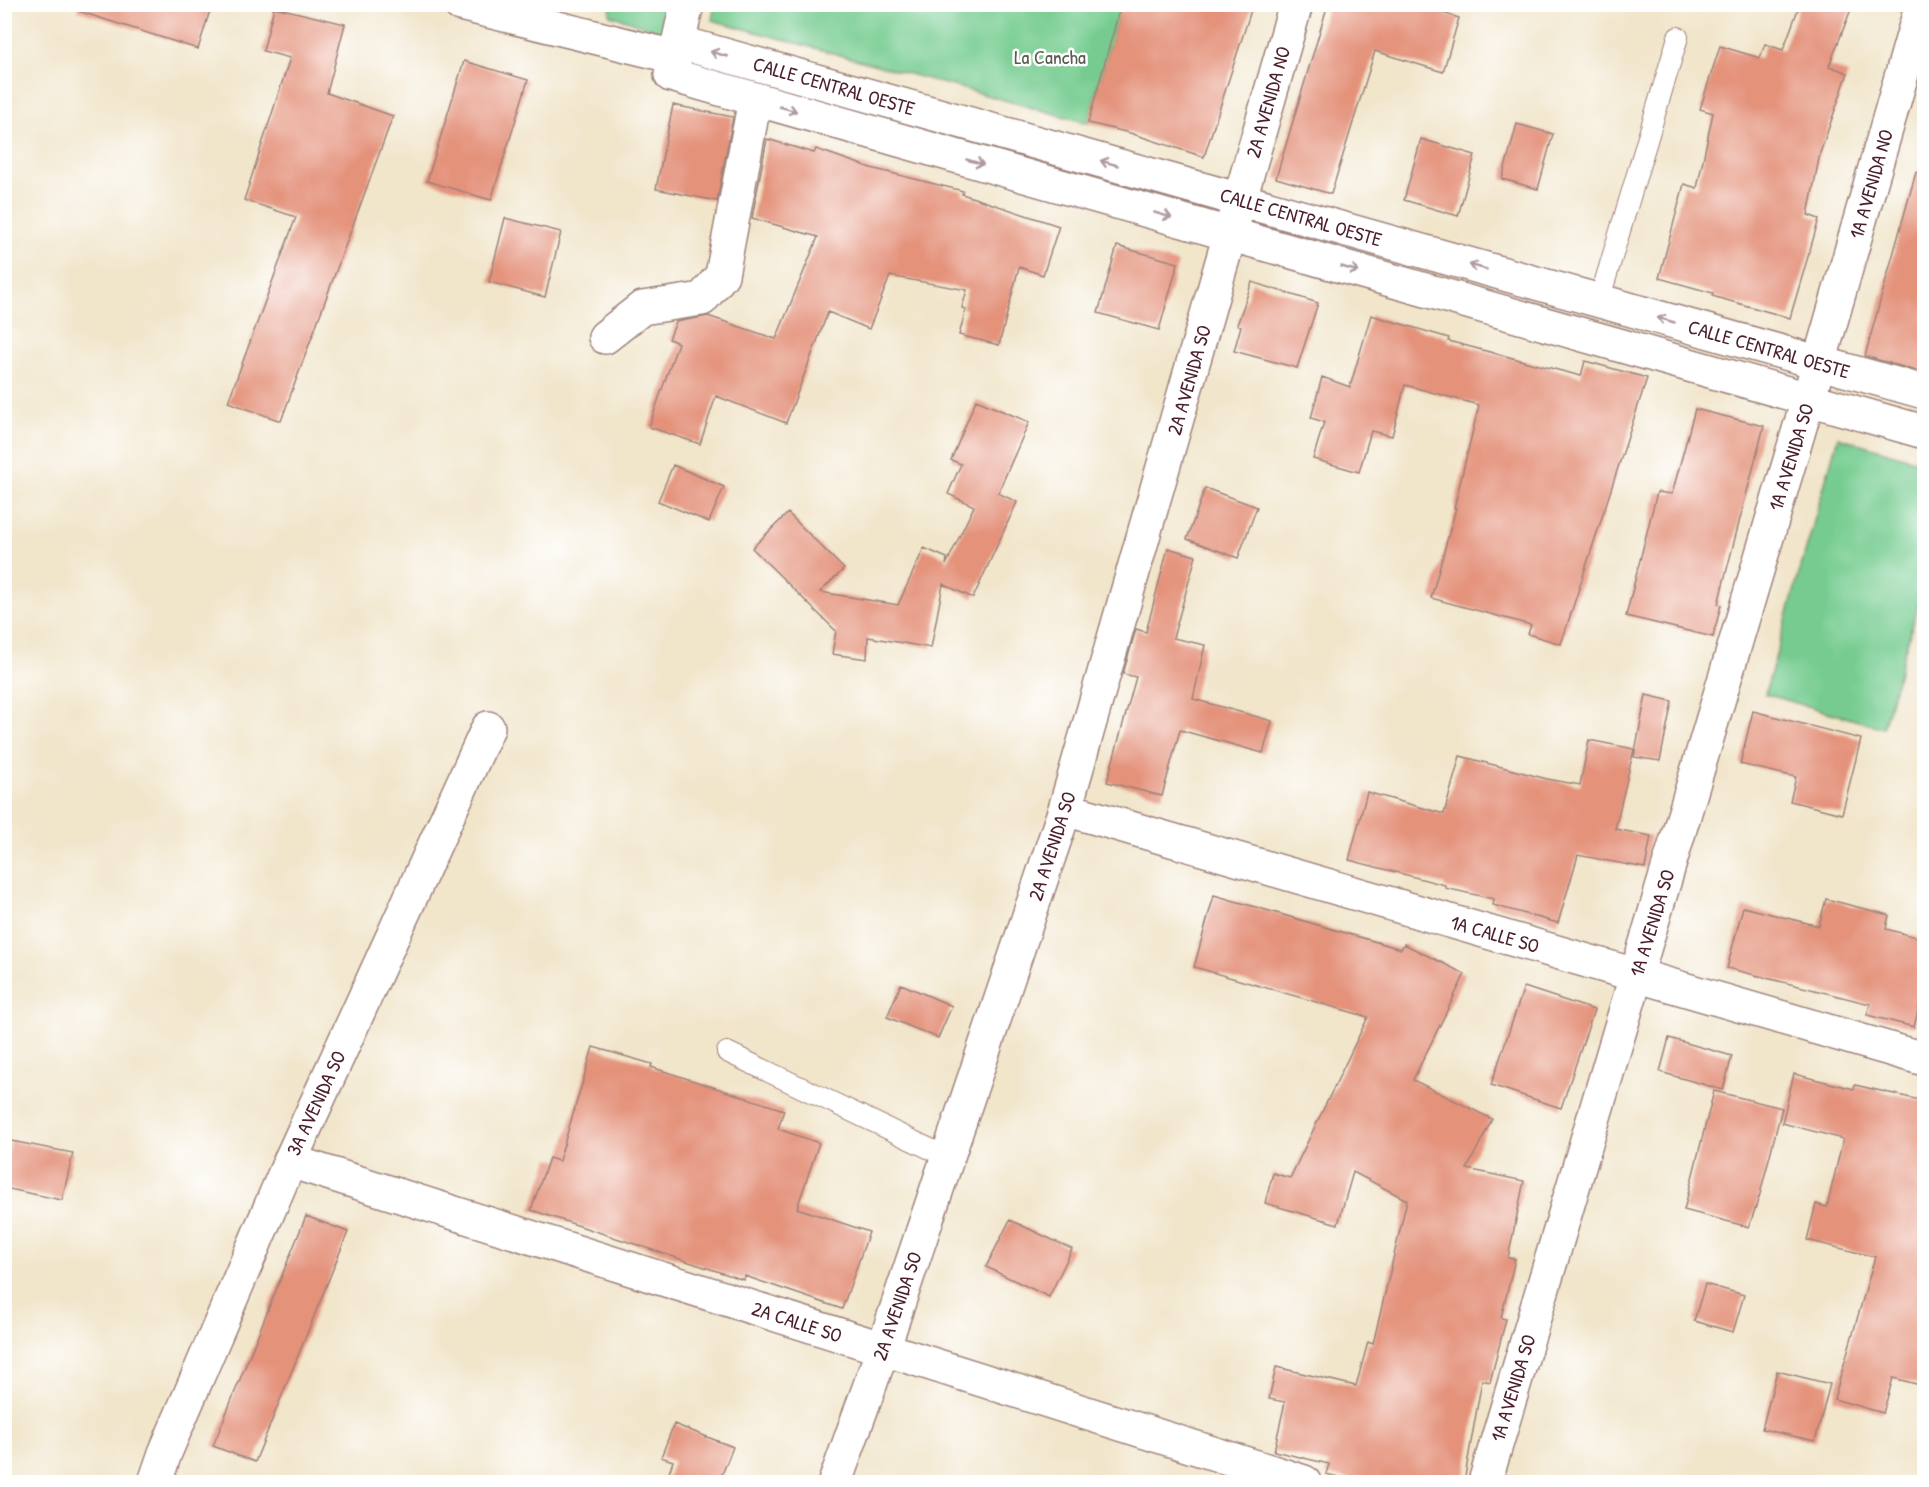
<svg xmlns="http://www.w3.org/2000/svg" width="1929" height="1487" viewBox="0 0 1929 1487" font-family="'Patrick Hand',sans-serif">
<style>
.green{fill:#76cc90;stroke:#60765e;stroke-width:1.5}
.building{fill:#e4927a}
.lines{fill:none;stroke-linecap:round;stroke-linejoin:round}
.lane-casing{stroke:#9e827a;stroke-width:22}
.street-casing{stroke:#9e827a;stroke-width:36}
.lane{stroke:#fff;stroke-width:20}
.street{stroke:#fff;stroke-width:33}
.oneway{stroke:#ae9aa0}
.labels{text-anchor:middle;stroke-width:5;stroke-linejoin:round;paint-order:stroke}
.park-label{font-size:20px;fill:#595c4e;stroke:#fff}
.street-label{font-size:20px;fill:#4a1f2b;stroke:#fff}
</style>
<rect width="100%" height="100%" fill="#fff"/>
<filter id="ink" filterUnits="userSpaceOnUse"><feTurbulence type="fractalNoise" baseFrequency=".0167" numOctaves="2"/><feDisplacementMap in="SourceGraphic" scale="12" xChannelSelector="R" yChannelSelector="G"/><feConvolveMatrix kernelMatrix="1 2 1 2 8 2 1 2 1" color-interpolation-filters="sRGB"/></filter>
<filter id="wash" filterUnits="userSpaceOnUse"><feTurbulence type="fractalNoise" baseFrequency=".008" numOctaves="4" result="noise"/><feDisplacementMap in="SourceGraphic" scale="24" xChannelSelector="R" yChannelSelector="G"/><feGaussianBlur stdDeviation="1.35" result="paint"/><feColorMatrix in="noise" values="0 0 0 0 0 0 0 0 0 0 0 0 0 0 0 0 0 1.4 0 .05"/><feComposite in="paint" operator="in"/></filter>
<g filter="url(#wash)">
<rect width="100%" height="100%" fill="#f1e5ca"/>
<!-- green -->
<path class="green" d="M715,4h402l3,4 -32,115 -376,-103z
M611,5h68l-7,30 -62,-20z
M1838,437l86,26v120l-41,145 -118,-34z"/>
<g id="blocks">
<!-- building -->
<path class="building" d="M79,4h133l-14,45 -120,-38z
M1121,4h132l-49,153 -74,-24 -42,-10z
M1328,4h86l45,14 -16,54 -68,-21 -44,143 -55,-16z
M1800,4h53l-24,62 19,7 -28,80 -12,62 11,4 -29,99 -78,-22 1,-3 -54,-15 25,-94 13,4 16,-75 -13,-4 20,-63 40,12 5,-14 18,6z
M274,7l71,17 -18,69 66,23 -112,305 -53,-19 68,-185 -52,-17 46,-142 -27,-7z
M464,61l64,19 -37,120 -64,-19z
M673,105l60,12 -16,84 -61,-12z
M1517,124l36,10 -15,55 -36,-10z
M767,139l47,14 2,-4 55,19 92,23 -1,3 97,32 -16,49 -24,-8 -20,78 -40,-10 7,-26 -4,-1 5,-18 -77,-14 -21,53 -41,-17 -42,111 -70,-27 -16,48 -51,-17 29,-84 -9,-4 7,-17 32,-6 68,23 42,-102 -66,-19z
M1421,139l54,16 -17,61 -54,-16z
M1916,172l8,2v199l-59,-17z
M505,218l56,14 -16,65 -56,-15z
M1117,246l61,17 -19,67 -61,-17z
M1252,282l66,21 -21,65 -63,-17 7,-25 -4,-1z
M1371,315l78,23 -1,3 133,35 4,-15 62,17 -86,266 -33,-10 3,-9 -100,-27 25,-90h-2l25,-103 -74,-20 -13,51 -21,-5 -12,41 -46,-13 11,-37 -13,-4 11,-41 28,10z
M976,400l53,22 -31,71 19,9 -44,96 -30,-14 -12,64 -63,-11 -1,22 -35,-5 4,-23 -84,-83 36,-35 56,56 -24,23 78,13 26,-57 23,10 -1,7 28,-59 -26,-12 13,-30 -10,-4z
M1695,409l69,17 -46,178 3,1 -8,32 -87,-21 31,-124 15,2z
M673,465l51,22 -15,35 -51,-21z
M1205,488l52,19 -19,51 -51,-19z
M1168,548l28,8 -23,82 32,7 -12,54 79,22 -9,32 -83,-23 -18,66 -55,-14 29,-105 -13,-3 13,-45 10,3z
M1646,695l26,6 -12,60 -26,-4z
M1753,711l108,28 -19,75 -52,-13 6,-24 -56,-13z
M1589,740l45,9 -19,80 36,7 -6,32 -67,-13 -20,68 -65,-18 1,-6 -49,-11v-3l-96,-25 18,-68 77,22 16,-58 87,23 33,6z
M1214,895l187,54 3,-5 61,30 -52,106 79,39 -25,50 57,12 -16,77 7,1 -14,59 5,1 -16,63 -8,-2 -18,102h-105l-33,-8 3,-10 -55,-13 11,-49 -16,-3 7,-32 80,19 12,-44 5,2 34,-144 -54,-28 -15,52 -73,-21 8,-30 17,5 78,-161 -174,-50z
M1826,899l63,16 -3,14 38,10v48l-10,40 -47,-12 3,-11 -143,-36 16,-61 76,19z
M901,984l51,22 -14,32 -51,-21z
M1524,987l70,23 -33,98 -70,-23z
M1669,1038l63,18 -9,34 -63,-18z
M593,1047l59,17 -1,3 133,43 -6,19 41,14 -22,65 72,24 -27,77 -97,-33 -1,4 -213,-70 18,-52 10,3z
M1794,1074l60,15 1,-4 69,16v285l-31,-8 -10,35 -49,-14 41,-142 -68,-17 9,-36 11,3 16,-68 -61,-16z
M1714,1091l68,17 -22,86 -11,33 -65,-17z
M11,1141l62,12 -11,47 -58,-12v-17z
M306,1216l42,16 -93,230 -42,-16z
M1010,1220l62,29 -23,48 -63,-30z
M1705,1284l39,11 -11,37 -39,-11z
M1777,1371l53,13 -15,57 -53,-12z
M674,1424l59,23 -14,35h-53l7,-21 -12,-4z"/>
</g>
</g>
<g filter="url(#ink)">
<use href="#blocks" fill-opacity="0" stroke="#9e827a" stroke-width="1.5"/>
<g class="lines">
<defs>
<path id="lane" d="M1599,301l79,-264
M727,1052l220,105"/>
<path id="street" d="M460,4l215,53
M687,4l-16,71 1253,357
M678,42l1246,350
M605,337l37,-29 60,-9 20,-24 33,-176
M1065,809l859,250
M290,1161l1014,321
M155,1482l10,-29 125,-292 198,-433
M835,1482l48,-133 182,-540 231,-805
M1485,1482l334,-1119 103,-359"/>
</defs>
<!-- lane casing -->
<use href="#lane" class="lane-casing"/>
<!-- street casing -->
<use href="#street" class="street-casing"/>
<!-- lane -->
<use href="#lane" class="lane"/>
<!-- street -->
<use href="#street" class="street"/>
</g>
<!-- one-way arrows -->
<defs><path id="oneway-shaft" d="M-6 0H5M1.5-3L5.5 0L1.5 3" fill="none" stroke-width="1.6" stroke-linecap="round" stroke-linejoin="round" transform="scale(1.5)"/></defs>
<g class="oneway">
<use href="#oneway-shaft" transform="translate(719 54) rotate(-164)"/>
<use href="#oneway-shaft" transform="translate(788 109) rotate(16)"/>
<use href="#oneway-shaft" transform="translate(975 162) rotate(16)"/>
<use href="#oneway-shaft" transform="translate(1109 163) rotate(-164)"/>
<use href="#oneway-shaft" transform="translate(1163 215) rotate(16)"/>
<use href="#oneway-shaft" transform="translate(1478 267) rotate(-164)"/>
<use href="#oneway-shaft" transform="translate(1350 269) rotate(16)"/>
<use href="#oneway-shaft" transform="translate(1666 320) rotate(-164)"/>
</g>
</g>
<g class="labels">
<!-- park labels -->
<g class="park-label">
<text x="1050" y="64">La Cancha</text>
</g>
<!-- street labels -->
<g class="street-label">
<text transform="translate(834 86) rotate(16)" y="7">CALLE CENTRAL OESTE</text>
<text transform="translate(1268 102) rotate(-74)" y="7">2A AVENIDA NO</text>
<text transform="translate(1871 184) rotate(-74)" y="7">1A AVENIDA NO</text>
<text transform="translate(1301 217) rotate(16)" y="7">CALLE CENTRAL OESTE</text>
<text transform="translate(1769 349) rotate(16)" y="7">CALLE CENTRAL OESTE</text>
<text transform="translate(1189 380) rotate(-74)" y="7">2A AVENIDA SO</text>
<text transform="translate(1791 457) rotate(-73)" y="7">1A AVENIDA SO</text>
<text transform="translate(1052 846) rotate(-72)" y="7">2A AVENIDA SO</text>
<text transform="translate(1652 923) rotate(-73)" y="7">1A AVENIDA SO</text>
<text transform="translate(1495 934) rotate(16)" y="7">1A CALLE SO</text>
<text transform="translate(316 1103) rotate(-65)" y="7">3A AVENIDA SO</text>
<text transform="translate(897 1306) rotate(-71)" y="7">2A AVENIDA SO</text>
<text transform="translate(797 1322) rotate(18)" y="7">2A CALLE SO</text>
<text transform="translate(1513 1388) rotate(-73)" y="7">1A AVENIDA SO</text>
</g>
</g>
<!-- margin -->
<rect width="1929" height="1487" fill="none" stroke="#fff" stroke-width="24"/>
</svg>
